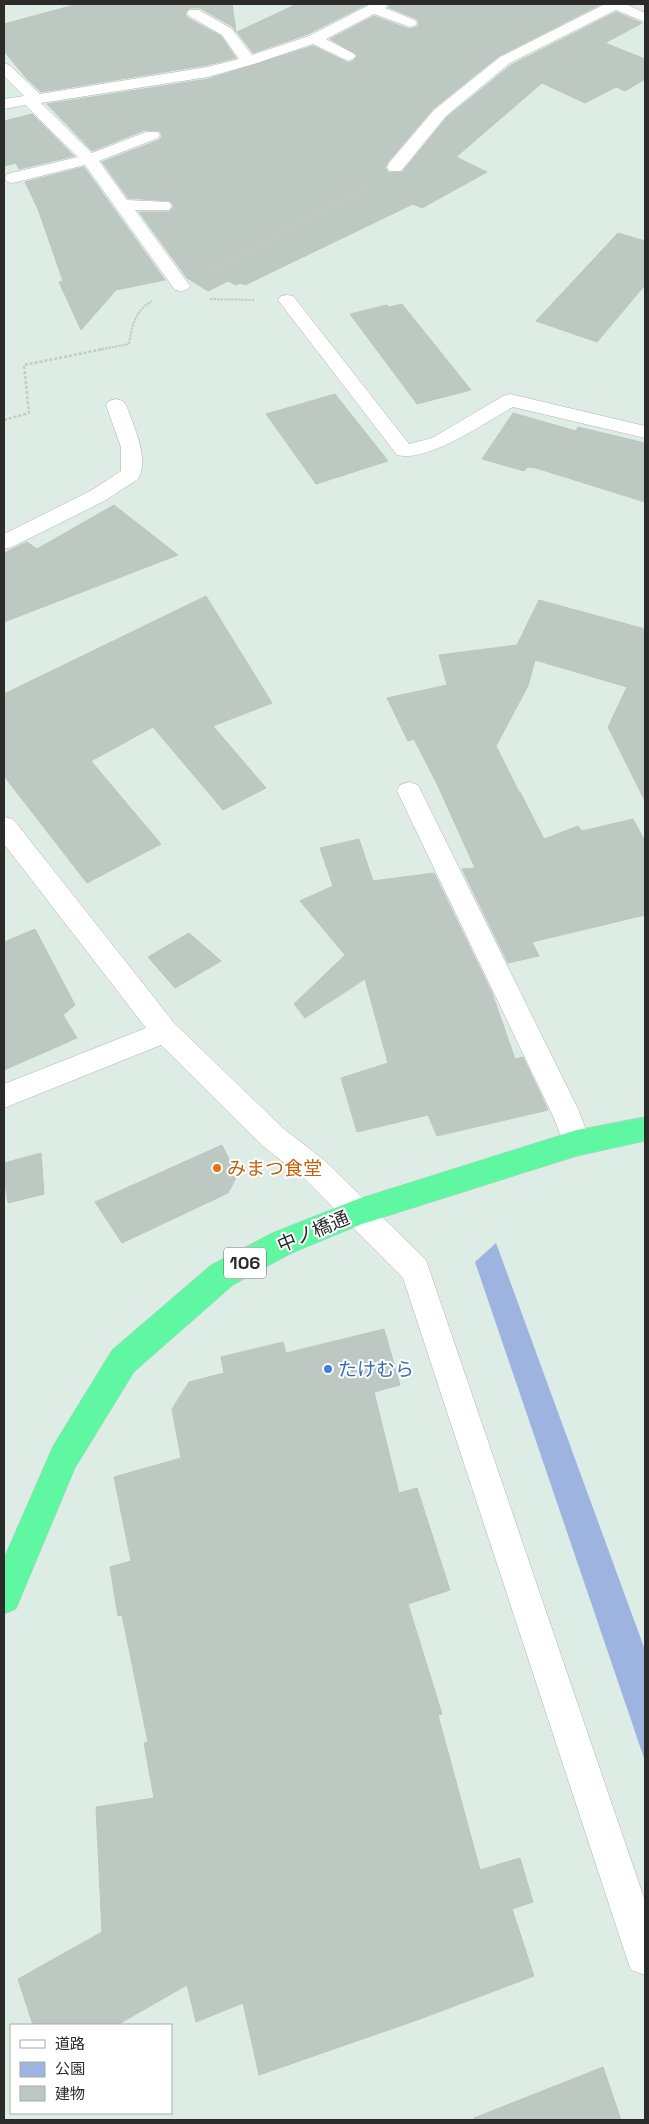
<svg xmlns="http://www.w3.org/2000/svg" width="649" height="2124" viewBox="0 0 649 2124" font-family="'Space Grotesk','Noto Sans JP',sans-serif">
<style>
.green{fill:#9db3e0}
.building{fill:#bdc8c3;stroke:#b8c8c2}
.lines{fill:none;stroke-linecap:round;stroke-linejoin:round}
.minor-casing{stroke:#bbaeb0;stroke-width:1}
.highway-casing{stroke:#c8c8c8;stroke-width:1}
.path-far1{stroke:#c8c8c8;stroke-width:2;stroke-dasharray:2.5 1;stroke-linecap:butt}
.path{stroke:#c8c8c8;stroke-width:2.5;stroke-dasharray:3 2;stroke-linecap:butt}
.minor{fill:#fff;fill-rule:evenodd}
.highway{fill:#5ff7a2;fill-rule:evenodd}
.food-dot{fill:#e8710a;stroke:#fff;stroke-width:2}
.shop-dot{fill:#3f7fe0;stroke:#fff;stroke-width:2}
.labels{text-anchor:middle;stroke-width:4;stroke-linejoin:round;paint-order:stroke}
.shield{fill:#fff;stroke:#6b6b6b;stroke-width:1}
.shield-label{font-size:18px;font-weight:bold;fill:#2b2b2b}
.food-label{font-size:19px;fill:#c56008;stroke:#fff;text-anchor:start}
.street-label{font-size:19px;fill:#2b2b2b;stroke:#fff}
.shop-label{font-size:19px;fill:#366cbe;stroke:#fff;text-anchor:start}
</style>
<rect width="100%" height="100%" fill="#deece6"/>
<!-- green -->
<path class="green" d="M496,1243l149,407v111l-170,-499z"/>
<!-- building -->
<path class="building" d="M78,4h154l4,28 -3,-5 -33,-19h-11l-4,6 3,4 33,18 15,22 -29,7 -166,27 -15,-14 -22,-27v-27z
M297,4h70l-59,30 -55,19 -16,-21z
M391,4h210l-102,52 -66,53 -45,53 -3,6 4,5 13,-1 45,-55 64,-52 105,-53 26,11 -37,20 40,16v20l-20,12 -9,-4 -31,16 -43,-20 -86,74 31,15 -65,36 -9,-4 -168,81 -4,-2 -5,2 -8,-4 -20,10 -21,-13 -48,-66h30l5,-6 -4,-5 -42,-3 -26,-36 57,-22 3,-4 -2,-5 -15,-1 -53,21 -45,-47 161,-25 105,-33 36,17 5,-3 3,-5 -27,-16 44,-23 35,13 8,-2 2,-3 -2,-5 -29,-12z
M32,114l42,42 -55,13 -3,-6 -12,3v-45z
M84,167l81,113 -49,10 -35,40 -22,-48 4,-1 -25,-72 -13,-27z
M618,233l27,8v44l-48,57 -61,-21z
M402,304l69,86 -54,14 -67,-90 37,-9 2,2z
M335,394l53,67 -72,23 -50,-70z
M513,413l63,18 2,-4 67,16v59l-109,-34 -8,-1 -4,4 -42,-12z
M114,505l64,50 -174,67v-69l23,-11 10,7z
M206,596l66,107 -59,23 53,62 -43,22 -70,-83 -62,34 70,83 -74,39 -83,-107v-82z
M539,600l106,29v172l-37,-74 19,-40 -92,-27 -7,26 -32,60 23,46h1l24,47 34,-13 4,5 51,-12 12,22v74l-113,27 7,14 -31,7 -46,-94 13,-1 -37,-82 -24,-47 -6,2 -21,-43 60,-13 -8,-30 78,-10z
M359,839l14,42 61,-8 58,120 23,66 8,-2 25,53 -111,26 -9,-21 -71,17 -16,-54 47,-15 -23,-84 -60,39 -11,-14 51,-49 -45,-54 33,-15 -13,-38z
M35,929l40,76 -12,10 14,23 -73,32v-128z
M189,933l32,28 -46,27 -27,-31z
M222,1145l15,31 -9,17 -106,50 -27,-41z
M41,1153l3,41 -36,9 -4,-25v-15z
M384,1329l16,56 -26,7 25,101 18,-5 33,102 -42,14 34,110 -4,1 42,155 40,-12 13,44 -21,7 22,67 -114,43 -161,56 -16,-72 -47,19 -9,-37 -70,40h-84l-15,-46 84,-47 -6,-125 58,-9 -10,-55 4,-1 -26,-127 -4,1 -8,-49 21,-6 -17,-84 67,-19 -9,-49 17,-27 35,-9 -3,-16 62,-15 3,11z
M603,2067l18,53h-147v-2z"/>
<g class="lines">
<defs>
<path id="minor" d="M371,4h18l-4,4 30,12 2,3 -2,3 -5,1 -36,-13 -48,25 27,14 3,3 -3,3 -5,2 -35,-17 -59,20 -46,13 -167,26 51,50 54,-21h12l2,3 -2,3 -59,23 28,39 42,2 3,4 -3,4h-34l55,76 -3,4 -6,1 -6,-1 -90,-125 -72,18 -6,-1 -2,-4 2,-4 71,-17 -53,-52 -21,4v-10l20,-3 -20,-20v-13l5,2 31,29 167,-27 32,-8 -17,-24 -33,-19 -2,-3 2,-3h10l33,19 20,26 57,-19z
M605,4h21l19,9v9l-29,-12 -106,53 -64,53 -45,55h-12l-2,-4 2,-4 45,-53 66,-53z
M287,295l6,1 116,148 23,-6 71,-42 7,-2 135,32v12l-132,-31c-27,15 -85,56 -116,48l-119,-155 3,-4z
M116,399l7,2 3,4c7,19 24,55 12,74l-32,21 -94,47 -8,2v-15l88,-44 29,-19v-24l-15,-42 3,-4z
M409,782l9,3 3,6 157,318 13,34 -4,9 -10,4 -10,-4 -13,-34 -157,-327 3,-6z
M4,817l9,2 162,205 109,105 40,31 102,100 219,641v74l-14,-5 -5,-14 -223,-678 -99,-100 -40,-31 -103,-102 -157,63v-24l142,-56 -142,-184z"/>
<path id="highway" d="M645,1117v24l-68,15 -215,68 -70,29 -59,32 -99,87 -59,96 -59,141 -12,5v-56l49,-112 59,-96 99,-85 61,-32 86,-34 219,-69z"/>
</defs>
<!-- minor casing -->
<use href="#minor" class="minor-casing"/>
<!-- highway casing -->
<use href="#highway" class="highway-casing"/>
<!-- path-far1 -->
<path class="path-far1" d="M211,271l159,-86
M210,299l44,1
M98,350l31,-6c3,-19 6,-33 23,-43"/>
<!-- path -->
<path class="path" d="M4,420l25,-7 -5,-48 80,-16"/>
<!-- minor -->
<use href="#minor" class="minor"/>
<!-- highway -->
<use href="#highway" class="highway"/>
</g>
<!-- markers -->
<circle class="food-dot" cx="217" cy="1168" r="5"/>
<circle class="shop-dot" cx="328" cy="1369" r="5"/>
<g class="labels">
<!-- shield labels -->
<rect class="shield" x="224" y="1247.5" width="42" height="31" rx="4"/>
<g class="shield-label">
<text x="245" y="1269">106</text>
</g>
<!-- food labels -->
<g class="food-label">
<text x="227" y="1175">みまつ食堂</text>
</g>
<!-- street labels -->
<g class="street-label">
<text transform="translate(313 1231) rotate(-23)" y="7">中ノ橋通</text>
</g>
<!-- shop labels -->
<g class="shop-label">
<text x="338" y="1376">たけむら</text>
</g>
</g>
<!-- border -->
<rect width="649" height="2124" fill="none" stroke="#2b2b2b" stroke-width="10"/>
<!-- legend -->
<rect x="10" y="2024" width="162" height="90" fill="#ffffff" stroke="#aaaaaa"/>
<rect x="20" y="2040" width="25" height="8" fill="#ffffff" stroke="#aaaaaa"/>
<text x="55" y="2049" font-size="15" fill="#2b2b2b">道路</text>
<rect x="20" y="2062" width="25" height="15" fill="#9db3e0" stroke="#aaaaaa"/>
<text x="55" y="2074" font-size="15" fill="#2b2b2b">公園</text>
<rect x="20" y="2086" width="25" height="15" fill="#bdc8c3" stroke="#aaaaaa"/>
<text x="55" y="2099" font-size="15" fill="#2b2b2b">建物</text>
</svg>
